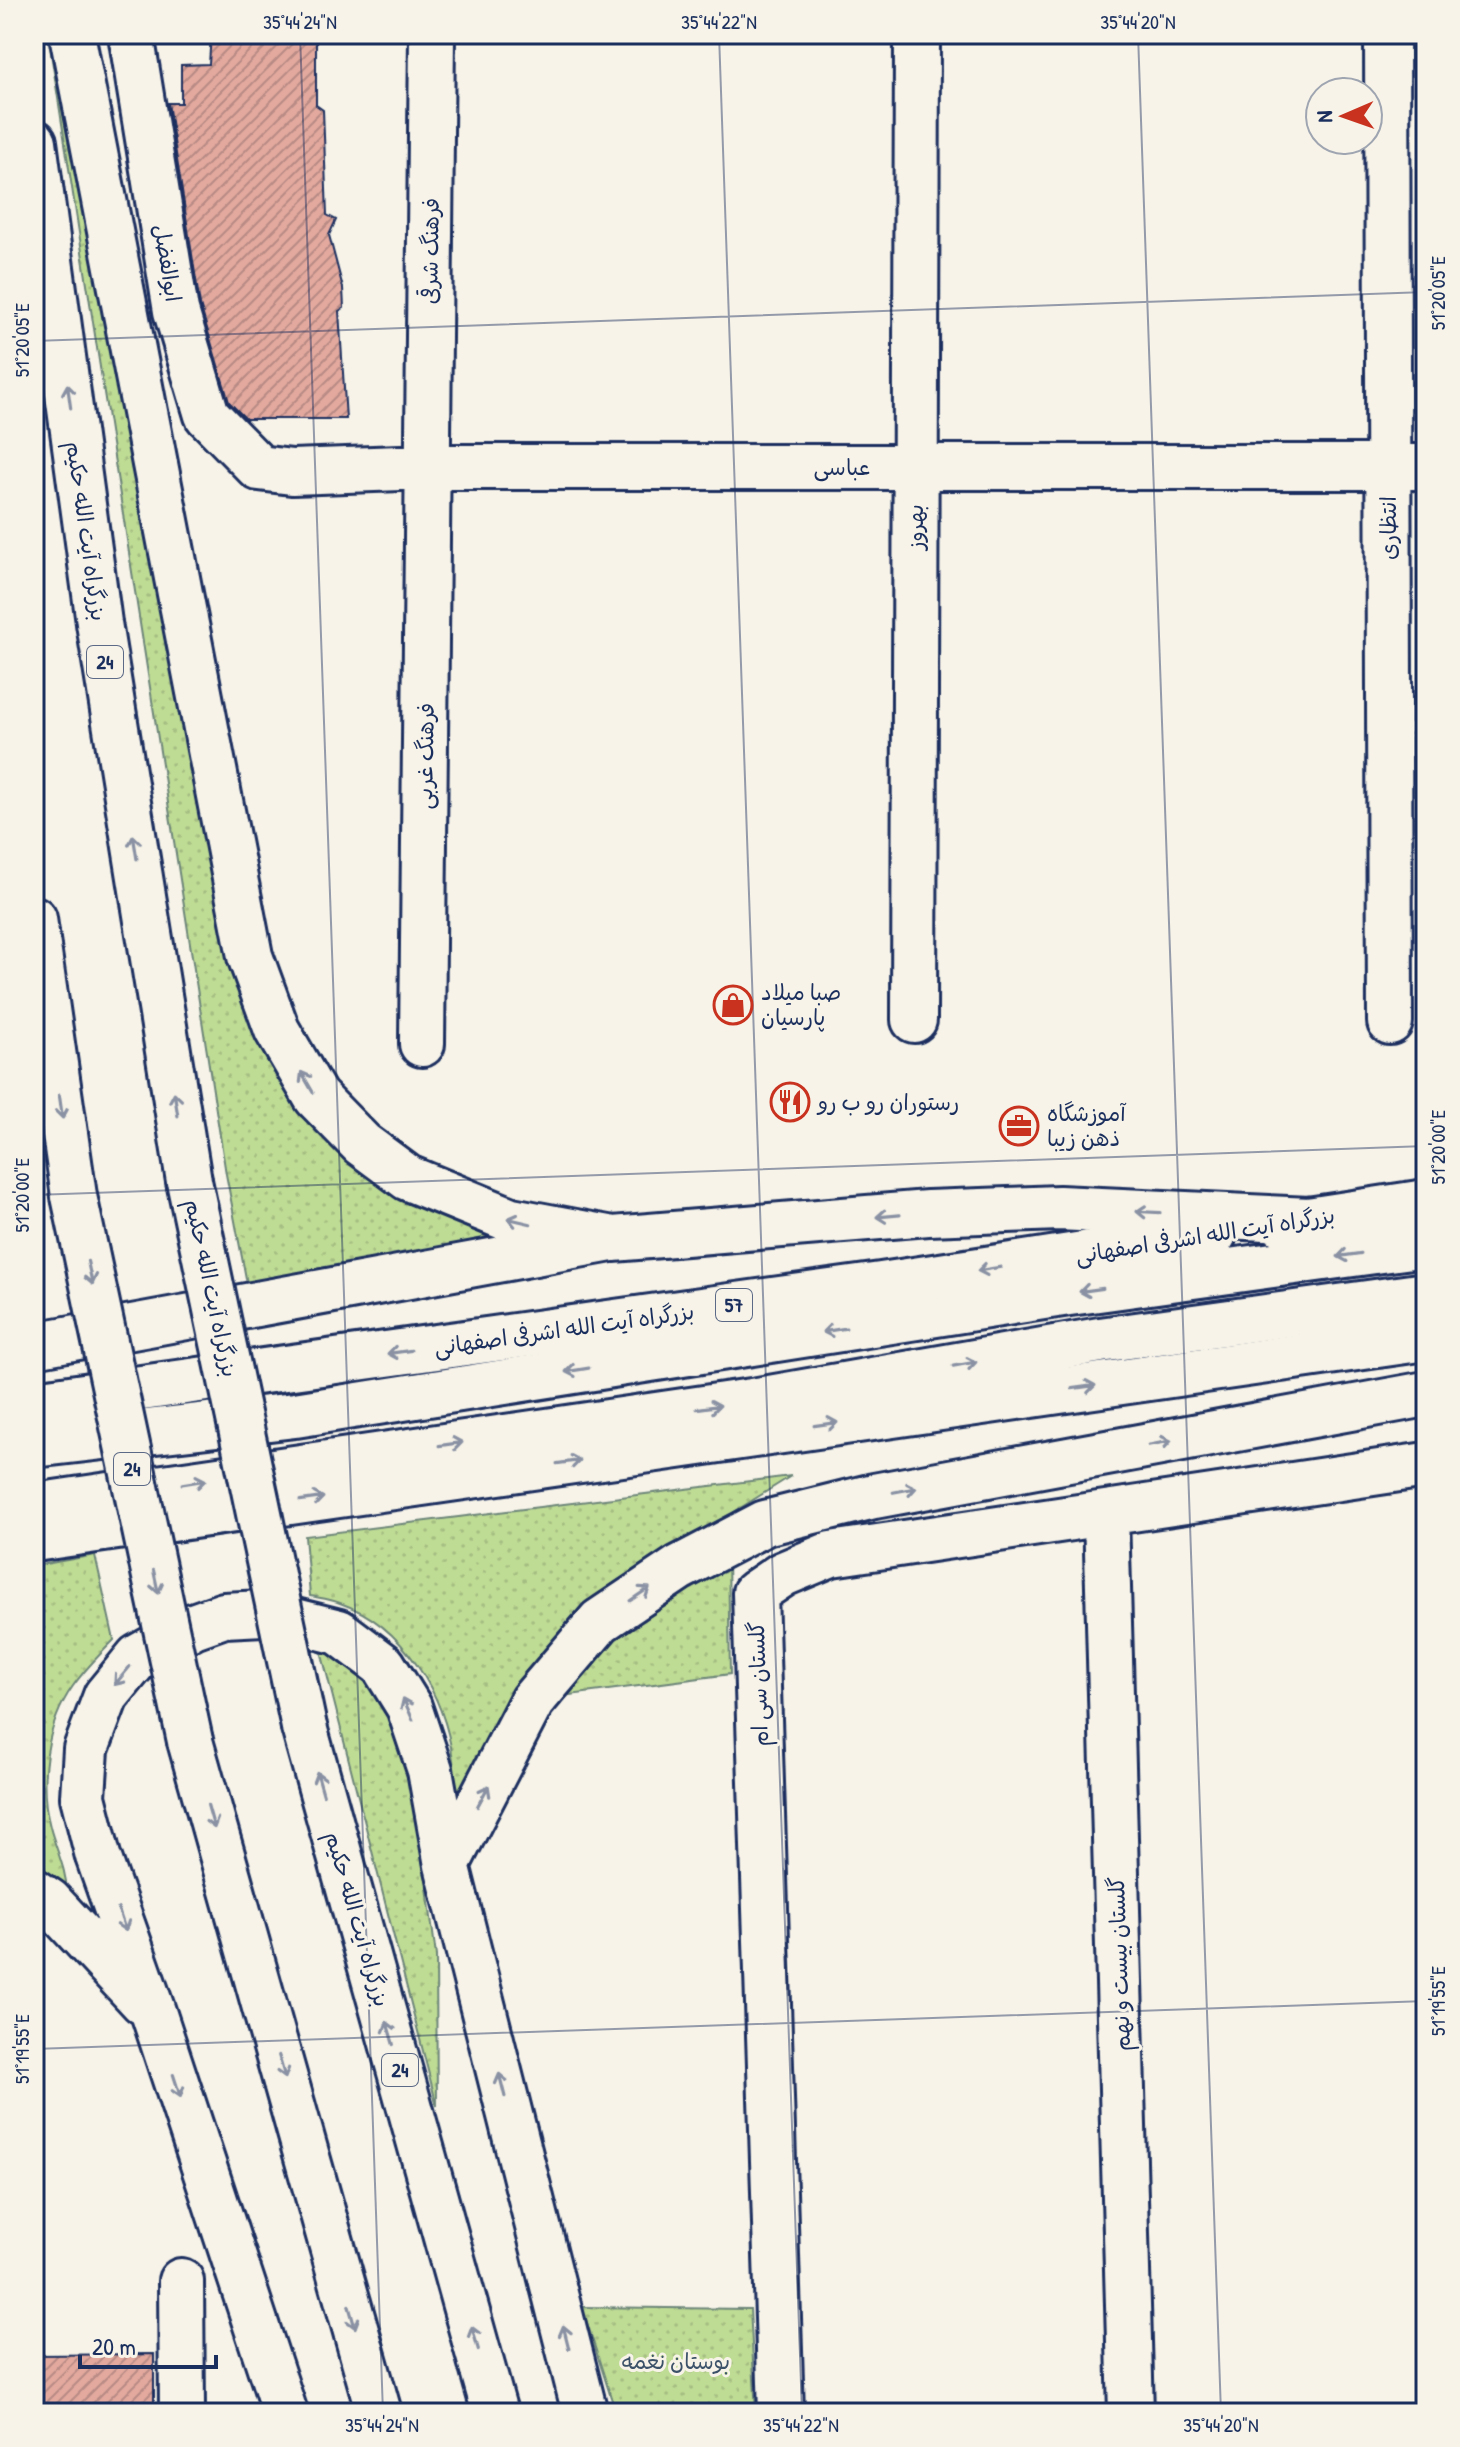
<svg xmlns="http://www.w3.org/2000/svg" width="1460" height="2447" viewBox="0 0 1460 2447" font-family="'Patrick Hand','Playpen Sans Arabic',sans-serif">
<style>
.green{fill:url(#green-dots);stroke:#6d8679;stroke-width:2}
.building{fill:url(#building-hatch);stroke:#1b2f5e;stroke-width:2}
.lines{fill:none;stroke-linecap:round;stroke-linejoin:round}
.minor-casing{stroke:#1b2f5e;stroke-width:50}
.highway-casing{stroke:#1b2f5e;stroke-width:50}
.minor{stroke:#f7f3e8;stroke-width:44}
.highway{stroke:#f7f3e8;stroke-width:44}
.highway-bridge-casing{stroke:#1b2f5e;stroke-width:50;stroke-linecap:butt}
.highway-bridge{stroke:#f7f3e8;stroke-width:44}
.oneway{stroke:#8991a3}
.ticks{fill:none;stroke:#1b2f5e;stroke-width:2;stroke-opacity:0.45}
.labels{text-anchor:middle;stroke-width:6;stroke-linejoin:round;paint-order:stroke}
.shield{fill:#f7f3e8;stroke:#5d6a87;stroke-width:2}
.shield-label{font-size:20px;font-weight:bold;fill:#1b2f5e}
.street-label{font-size:22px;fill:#1b2f5e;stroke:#f7f3e8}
.poi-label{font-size:22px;fill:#1b2f5e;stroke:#f7f3e8;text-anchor:start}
.park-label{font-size:22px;fill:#3c5269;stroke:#f7f3e8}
.neatline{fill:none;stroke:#1b2f5e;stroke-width:3}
.ticks-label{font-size:20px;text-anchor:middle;fill:#1b2f5e}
</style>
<defs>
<pattern id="green-dots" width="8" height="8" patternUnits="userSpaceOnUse" patternTransform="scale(2)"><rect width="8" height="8" fill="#bfdc94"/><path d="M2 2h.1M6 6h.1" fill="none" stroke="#a4bd82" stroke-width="1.8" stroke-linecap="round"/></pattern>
<pattern id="building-hatch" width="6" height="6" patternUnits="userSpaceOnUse" patternTransform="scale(2)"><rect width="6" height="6" fill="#e3a99e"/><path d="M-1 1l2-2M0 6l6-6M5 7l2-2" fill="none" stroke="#b78a84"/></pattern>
</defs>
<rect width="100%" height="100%" fill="#f7f3e8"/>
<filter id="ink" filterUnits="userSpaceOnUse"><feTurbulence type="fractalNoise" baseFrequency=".0125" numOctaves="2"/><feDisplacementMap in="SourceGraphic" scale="16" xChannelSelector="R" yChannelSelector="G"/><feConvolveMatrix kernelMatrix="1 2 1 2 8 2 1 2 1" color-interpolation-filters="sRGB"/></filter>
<g filter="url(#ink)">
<!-- green -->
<path class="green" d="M48,34h3l215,1014 254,200 -271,46 -23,-120z
M791,1476l-54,34 -142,99 -60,53 -36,52 -45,95c0,-16 1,-34 -1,-49 -8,-64 -49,-135 -113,-157 -9,-4 -20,-5 -30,-7l-5,-60z
M95,1555l19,85c-14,14 -29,29 -41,46 -27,38 -35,96 -23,141 6,23 16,41 17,65l-33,-22v-304z
M728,1557l2,117 -175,23 36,-43z
M320,1647l36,22 28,34 30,84 22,169 1,150z
M582,2307l168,2 6,104h-140z"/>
<!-- building -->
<path class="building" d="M211,34h105v71l7,5 4,105 9,5 -7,15 14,53 1,20 -5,3 7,108h-100l-17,-17 -29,-97 -32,-202h13v-38l28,-1z
M154,2354v59h-120v-58z"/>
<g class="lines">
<defs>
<path id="minor" d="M131,34l45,277 31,104 52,53 33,4 136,-5h998
M1387,34l3,988
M914,1020l3,-986
M422,1044l10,-1010
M34,1345l577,-106
M34,1445l261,-30 774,-122 357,-49
M34,1506l718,-105 348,-61 326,-45
M1106,1515l25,898
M181,2281l1,132
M781,2413l-26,-820 28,-19 48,-20 595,-89"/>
<path id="highway" d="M72,34l178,922 27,74 39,67 46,47 46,34 103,42 102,19 315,-26 131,-5 251,12
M34,142l65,481 90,558
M34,919l40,277
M1282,1224l144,-22
M34,1403l847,-118 333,-51
M34,1539l1392,-201
M304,1727l191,686
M190,1741l189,672
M447,1865l85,-164 68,-80 79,-53 86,-45 109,-27 552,-102
M34,1891l15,10 94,101
M285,2413l-132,-401 -55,-156 -15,-59 3,-48 20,-53 32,-39 55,-31 31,-11 39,-2 76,19 44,33 26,42 21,63 17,95 138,548"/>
</defs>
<!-- minor casing -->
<use href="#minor" class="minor-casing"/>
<!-- highway casing -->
<use href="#highway" class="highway-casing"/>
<!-- minor -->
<use href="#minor" class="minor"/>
<!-- highway -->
<use href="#highway" class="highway"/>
<defs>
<path id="highway-bridge" d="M189,1181l115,546
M74,1196l116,545"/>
</defs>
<!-- highway-bridge casing -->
<use href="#highway-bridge" class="highway-bridge-casing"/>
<!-- highway-bridge -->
<use href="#highway-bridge" class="highway-bridge"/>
</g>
<!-- one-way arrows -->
<defs><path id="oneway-shaft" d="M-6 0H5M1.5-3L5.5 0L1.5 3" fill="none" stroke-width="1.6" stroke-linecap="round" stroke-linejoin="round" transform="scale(2)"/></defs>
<g class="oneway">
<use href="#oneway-shaft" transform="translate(69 396) rotate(-98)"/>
<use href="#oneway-shaft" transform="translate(135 847) rotate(-99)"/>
<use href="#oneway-shaft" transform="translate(307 1082) rotate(-120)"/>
<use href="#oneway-shaft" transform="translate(176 1104) rotate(-99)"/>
<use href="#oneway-shaft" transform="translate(61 1107) rotate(82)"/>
<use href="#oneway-shaft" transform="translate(1148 1212) rotate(-177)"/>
<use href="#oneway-shaft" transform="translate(888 1216) rotate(175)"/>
<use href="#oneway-shaft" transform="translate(519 1221) rotate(-167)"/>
<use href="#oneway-shaft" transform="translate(1349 1255) rotate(172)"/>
<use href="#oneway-shaft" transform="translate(989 1269) rotate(171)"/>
<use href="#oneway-shaft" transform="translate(90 1273) rotate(78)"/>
<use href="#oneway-shaft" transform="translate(1091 1290) rotate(172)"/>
<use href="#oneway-shaft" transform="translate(834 1330) rotate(171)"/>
<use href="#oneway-shaft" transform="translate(399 1352) rotate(172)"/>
<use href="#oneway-shaft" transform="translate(965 1364) rotate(-10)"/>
<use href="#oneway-shaft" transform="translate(577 1370) rotate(171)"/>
<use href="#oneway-shaft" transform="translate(1084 1387) rotate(-8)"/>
<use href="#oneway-shaft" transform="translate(709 1407) rotate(-8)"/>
<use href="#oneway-shaft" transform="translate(826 1424) rotate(-8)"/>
<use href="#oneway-shaft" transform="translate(1160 1443) rotate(-11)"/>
<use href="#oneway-shaft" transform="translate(451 1444) rotate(-8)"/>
<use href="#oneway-shaft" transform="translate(569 1462) rotate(-8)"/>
<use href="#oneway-shaft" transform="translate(194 1482) rotate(-9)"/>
<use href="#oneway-shaft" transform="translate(905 1490) rotate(-11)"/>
<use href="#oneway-shaft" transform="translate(312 1499) rotate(-8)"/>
<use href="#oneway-shaft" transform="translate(156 1582) rotate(78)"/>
<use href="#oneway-shaft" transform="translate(640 1594) rotate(-34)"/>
<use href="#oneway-shaft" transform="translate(122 1676) rotate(130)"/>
<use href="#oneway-shaft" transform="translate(408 1709) rotate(-114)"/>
<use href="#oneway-shaft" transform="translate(320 1783) rotate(-106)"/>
<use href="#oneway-shaft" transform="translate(483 1796) rotate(-62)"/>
<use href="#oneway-shaft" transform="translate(211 1817) rotate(74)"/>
<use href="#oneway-shaft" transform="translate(122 1920) rotate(71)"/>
<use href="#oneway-shaft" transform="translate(390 2033) rotate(-106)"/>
<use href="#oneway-shaft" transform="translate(282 2067) rotate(74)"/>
<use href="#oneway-shaft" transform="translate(502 2085) rotate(-104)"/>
<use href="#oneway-shaft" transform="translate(177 2086) rotate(72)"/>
<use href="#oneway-shaft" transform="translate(352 2317) rotate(74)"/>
<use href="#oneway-shaft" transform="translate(566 2337) rotate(-104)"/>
<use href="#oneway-shaft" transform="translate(475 2338) rotate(-106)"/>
</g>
</g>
<!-- ticks -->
<path class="ticks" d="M300,34l83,2379M719,34l83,2379M1138,34l83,2379M34,341l1392,-49M34,1195l1392,-49M34,2049l1392,-48"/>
<!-- icons -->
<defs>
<symbol id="shop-ring" viewBox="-11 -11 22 22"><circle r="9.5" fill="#f7f3e8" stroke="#c8321e" stroke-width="1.5"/><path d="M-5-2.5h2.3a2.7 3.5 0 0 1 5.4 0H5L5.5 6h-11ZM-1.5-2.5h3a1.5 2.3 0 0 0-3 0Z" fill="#c8321e"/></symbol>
<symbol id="restaurant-ring" viewBox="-11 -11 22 22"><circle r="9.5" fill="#f7f3e8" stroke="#c8321e" stroke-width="1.5"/><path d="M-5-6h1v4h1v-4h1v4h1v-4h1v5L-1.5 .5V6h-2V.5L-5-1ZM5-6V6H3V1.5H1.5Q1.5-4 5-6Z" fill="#c8321e"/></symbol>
<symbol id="office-ring" viewBox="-11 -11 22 22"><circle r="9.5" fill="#f7f3e8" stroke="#c8321e" stroke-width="1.5"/><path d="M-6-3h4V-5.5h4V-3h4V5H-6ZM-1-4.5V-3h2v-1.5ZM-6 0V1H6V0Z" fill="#c8321e"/></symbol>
</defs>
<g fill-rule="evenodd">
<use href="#shop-ring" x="711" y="983" width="44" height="44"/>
<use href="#restaurant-ring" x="768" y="1080" width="44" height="44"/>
<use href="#office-ring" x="997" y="1104" width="44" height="44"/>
</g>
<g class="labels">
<!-- shield labels -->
<g class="shield">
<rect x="87" y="646" width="36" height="32" rx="6"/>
<rect x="716" y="1289" width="36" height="32" rx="6"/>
<rect x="114" y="1453" width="36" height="32" rx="6"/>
<rect x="382" y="2054" width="36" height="32" rx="6"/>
</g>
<g class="shield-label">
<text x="105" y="669">24</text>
<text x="734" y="1312">57</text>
<text x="132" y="1476">24</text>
<text x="400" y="2077">24</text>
</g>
<!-- street labels -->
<g class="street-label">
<text transform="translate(430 251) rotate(-89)" y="8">فرهنگ شرقی</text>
<text transform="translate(168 263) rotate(81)" y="8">ابوالفضل</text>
<text x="842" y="475">عباسی</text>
<text transform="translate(915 527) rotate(-90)" y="8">بهروز</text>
<text transform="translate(1388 528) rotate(-90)" y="8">انتظاری</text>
<text transform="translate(87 531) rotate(82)" y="8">بزرگراه آیت الله حکیم</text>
<text transform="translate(425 756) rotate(-89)" y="8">فرهنگ غربی</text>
<text transform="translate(1205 1235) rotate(-9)" y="8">بزرگراه آیت الله اشرفی اصفهانی</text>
<text transform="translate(212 1288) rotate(78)" y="8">بزرگراه آیت الله حکیم</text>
<text transform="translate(564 1329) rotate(-8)" y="8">بزرگراه آیت الله اشرفی اصفهانی</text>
<text transform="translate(758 1684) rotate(-92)" y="8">گلستان سی ام</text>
<text transform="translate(358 1919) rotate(74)" y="8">بزرگراه آیت الله حکیم</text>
<text transform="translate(1119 1964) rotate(-92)" y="8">گلستان بیست و نهم</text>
</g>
<!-- poi labels -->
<g class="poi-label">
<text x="761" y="1000">صبا میلاد<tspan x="761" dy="25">پارسیان</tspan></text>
<text x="818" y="1110">رستوران رو ب رو</text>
<text x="1047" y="1121">آموزشگاه<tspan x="1047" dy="25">ذهن زیبا</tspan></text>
</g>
<!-- park labels -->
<g class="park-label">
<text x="676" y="2369">بوستان نغمه</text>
</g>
</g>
<!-- margin -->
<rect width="1460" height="2447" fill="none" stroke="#f7f3e8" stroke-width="88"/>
<!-- north arrow -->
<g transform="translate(1344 116) rotate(268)"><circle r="38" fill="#f7f3e8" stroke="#9fa5b1" stroke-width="2"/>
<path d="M0-6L14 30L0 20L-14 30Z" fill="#c8321e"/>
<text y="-12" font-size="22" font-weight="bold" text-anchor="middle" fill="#1b2f5e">N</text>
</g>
<!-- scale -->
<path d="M80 2355v12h136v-12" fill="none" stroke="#1b2f5e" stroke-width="4"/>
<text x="92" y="2355" font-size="24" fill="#1b2f5e" stroke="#f7f3e8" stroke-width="6" paint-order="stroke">20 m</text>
<rect x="44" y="44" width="1372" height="2359" class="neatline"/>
<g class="ticks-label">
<text x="300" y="29">35°44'24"N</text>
<text x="719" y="29">35°44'22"N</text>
<text x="1138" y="29">35°44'20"N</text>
<text transform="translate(1438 293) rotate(-90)" y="7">51°20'05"E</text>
<text transform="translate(22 340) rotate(-90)" y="7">51°20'05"E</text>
<text transform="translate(1438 1147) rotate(-90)" y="7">51°20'00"E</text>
<text transform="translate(22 1195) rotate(-90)" y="7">51°20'00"E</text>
<text transform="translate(1438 2001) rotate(-90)" y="7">51°19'55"E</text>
<text transform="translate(22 2049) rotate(-90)" y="7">51°19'55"E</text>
<text x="382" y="2432">35°44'24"N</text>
<text x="801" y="2432">35°44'22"N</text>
<text x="1221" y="2432">35°44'20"N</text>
</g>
</svg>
